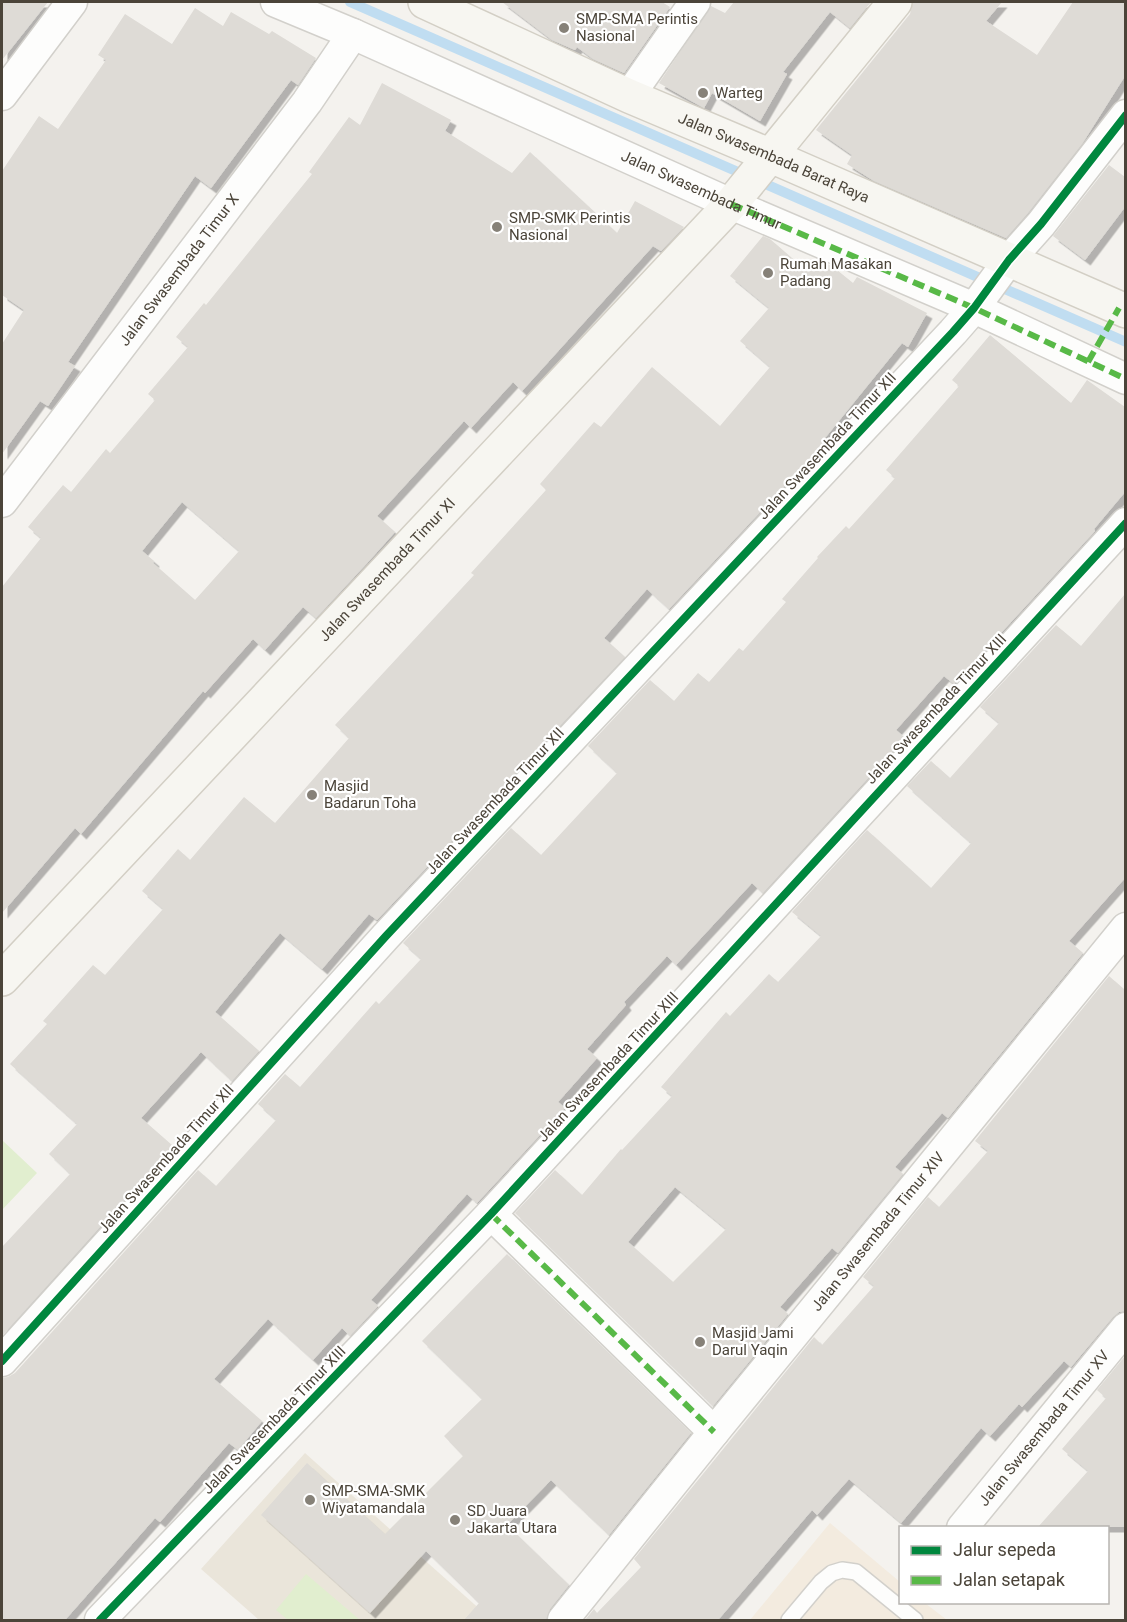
<svg xmlns="http://www.w3.org/2000/svg" width="1127" height="1622" viewBox="0 0 1127 1622" font-family="Roboto,sans-serif">
<style>
.commercial{fill:#f3ebdf}
.education{fill:#eae5da}
.green{fill:#e1eecf}
.lines{fill:none;stroke-linecap:round;stroke-linejoin:round}
.stream{stroke:#c0ddf1;stroke-width:10}
.building{fill:#dedbd6;fill-rule:evenodd;filter:url(#shadow)}
.lane-casing{stroke:#d2d0cb;stroke-width:18}
.street-casing{stroke:#d2d0cb;stroke-width:33}
.secondary-casing{stroke:#d3cfc5;stroke-width:36}
.lane{stroke:#fdfdfc;stroke-width:15}
.street{stroke:#fdfdfc;stroke-width:30}
.secondary{stroke:#f7f6f1;stroke-width:33}
.quiet{stroke:#58b947;stroke-width:6;stroke-dasharray:12 6;stroke-linecap:butt}
.cycleway-casing{stroke:#fff;stroke-width:11}
.cycleway{stroke:#00873e;stroke-width:8}
.poi-dot{fill:#868178;stroke:#fff;stroke-width:2}
.labels{text-anchor:middle;stroke-width:4.5;stroke-linejoin:round;paint-order:stroke}
.poi-label{font-size:15px;fill:#4b4439;stroke:#fff;text-anchor:start}
.street-label{font-size:15px;fill:#4b4439;stroke:#fff}
</style>
<defs>
<filter id="shadow"><feDropShadow dx="5.5" dy="5.5" stdDeviation="0" flood-color="#0004"/></filter>
</defs>
<rect width="100%" height="100%" fill="#f4f2ee"/>
<!-- commercial -->
<path class="commercial" d="M830,1523l70,59v20l25,1 22,17h-197z"/>
<!-- education -->
<path class="education" d="M305,1453l106,95 81,72h-233l-58,-51z"/>
<!-- green -->
<path class="green" d="M2,1140l35,33 -35,37z
M306,1574l54,46h-72l-12,-10z"/>
<g class="lines">
<!-- stream -->
<path class="stream" d="M350,2l776,340"/>
</g>
<!-- building -->
<path class="building" d="M2,2h46l-46,58z
M502,2h160l8,5 -46,66 -31,-14 -16,-12 -2,3 -23,-10z
M734,2h137l-21,26 -20,-16 -47,60 4,2 -27,47 -48,-28 -8,15 -45,-25 52,-77 14,7z
M913,2h89l-16,19 51,34 36,-53h52v74l-43,68 -54,69 -22,25 -132,-57 -27,-17 5,-9 -36,-25 94,-116z
M195,8l28,18 8,-14 38,22 3,-3 44,27 -18,27 -7,-5 -80,108 -16,-12 -127,186 7,4 -27,40 -8,-5 -38,53v-110l22,-34 -22,-15v-124l37,-55 19,13 48,-69 -8,-5 27,-41 47,30z
M382,83l69,37 -6,11 67,42 18,-21 87,81 18,-32 49,26 -23,24 -8,-5 -131,145 -9,-9 -42,46 -7,-7 -87,95 18,16 -26,29 -53,57 -13,-11 -38,43 -12,-11 -48,54 -2,-2 -122,143 -6,-6 -73,85v-326l39,-49 -13,-11 35,-42 8,7 35,-43 4,4 45,-53 -7,-6 40,-47 -12,-10 28,-34 2,2 106,-131 -3,-2 40,-55 11,8zM182,502l57,49 -44,49 -42,-37 1,-2 -12,-10z
M1109,165l16,12v30l-40,53 -32,-24z
M763,236l7,3 38,33 10,-12 14,6 21,17 4,-6 70,36 -19,34 -6,-4 -77,95 3,2 -159,169 -22,-20 -43,49 21,19 -248,263 -8,-6 -47,55 -42,-36 -65,79 44,39 -27,30 -31,-29 -60,66 32,28 -171,190v-89l68,-73 -21,-20 28,-30 -67,-60 37,-40 -4,-3 50,-56 12,10 58,-66 -21,-18 36,-42 12,11 54,-63 31,26 74,-85 -14,-13 139,-150 -3,-2 75,-83 -6,-6 33,-38 21,-24 7,5 51,-60 68,59 50,-59 -30,-26 29,-33 -39,-32z
M990,335l81,68 16,-23 38,27v85l-31,37 1,2 -141,153 -10,-8 -48,54 9,8 -142,155 -11,-10 -76,82 -9,-9 -43,46 2,3 -39,44 10,9 -39,44 7,6 -88,95 -10,-9 -96,106 7,6 -28,30 -8,-8 -29,32 -45,-41 -54,60 48,42 -24,29 -9,-7 -69,79 -5,-4 -90,102h-63v-242l6,-1 7,-4 183,-203 18,16 60,-66 -18,-16 27,-30 15,13 76,-86 3,3 42,-45 -18,-16 108,-115 30,27 76,-82 -29,-27 62,-66 24,21 24,-28 11,9 30,-34 4,3 43,-49 -4,-3 36,-41 -1,-1 29,-31 3,3 46,-51 -9,-8 73,-84 -7,-6z
M1125,594v284l-56,63 14,12 -135,165 -6,-5 -47,54 8,7 -65,79 -6,-5 -52,59 8,7 -75,92 -198,-193 40,-43 27,25 39,-46 1,1 50,-54 -11,-9 65,-75 4,4 39,-42 9,8 43,-46 -29,-24 75,-82 64,58 40,-45 -64,-57 24,-25 19,17 49,-55 -19,-16 76,-82 25,21zM675,1187l51,42 -53,53 -45,-40z
M1109,976l16,14v321l-6,1 -6,5 -42,50 -7,-6 -42,46 -3,-3 -29,32 -9,-8 -80,95 -52,-44 -32,36 -5,-5 -94,110h-133l9,-11 3,4 44,-46 -7,-8 180,-222 8,8 52,-59 -11,-9 65,-80 11,10 49,-56 -13,-10z
M507,1254l184,179 -82,102 -58,-55 -44,45 62,60 -19,24 -4,11h-82l15,-17 -53,-52 -56,62 -109,-98 46,-52 78,71 78,-78 -19,-20 38,-37 -60,-58z
M1125,1356v171h-87l50,-56 -26,-22 44,-51 -9,-8z"/>
<g class="lines">
<defs>
<path id="lane" d="M789,1620l32,-38 11,-9 10,-3 14,2 59,48"/>
<g id="street">
<path id="s1" d="M276,2l77,32 378,170 243,104 152,71"/>
<path d="M2,95l70,-93"/>
<path d="M629,96l66,-94"/>
<path id="s2" d="M2,502l305,-400 46,-68"/>
<path d="M491,1214l223,218"/>
<path d="M2,1361l384,-425 567,-604 21,-24 35,-48 32,-36 85,-109"/>
<path id="s3" d="M962,1528l164,-200"/>
<path d="M100,1620l391,-406 635,-691"/>
<path id="s4" d="M563,1620l151,-188 412,-504"/>
</g>
<g id="secondary">
<path id="s5" d="M425,2l204,94 142,60 355,155"/>
<path id="s6" d="M2,979l729,-775 164,-202"/>
</g>
</defs>
<!-- lane casing -->
<use href="#lane" class="lane-casing"/>
<!-- street casing -->
<use href="#street" class="street-casing"/>
<!-- secondary casing -->
<use href="#secondary" class="secondary-casing"/>
<!-- lane -->
<use href="#lane" class="lane"/>
<!-- street -->
<use href="#street" class="street"/>
<!-- secondary -->
<use href="#secondary" class="secondary"/>
<!-- quiet -->
<path class="quiet" d="M731,204l243,104 152,71
M1088,362l31,-54
M491,1214l223,218"/>
<defs>
<path id="cycleway" d="M2,1361l384,-425 567,-604 21,-24 35,-48 32,-36 85,-109
M100,1620l391,-406 635,-691"/>
</defs>
<!-- cycleway casing -->
<use href="#cycleway" class="cycleway-casing"/>
<!-- cycleway -->
<use href="#cycleway" class="cycleway"/>
</g>
<!-- markers -->
<g class="poi-dot">
<circle cx="564" cy="28" r="6"/>
<circle cx="703" cy="93" r="6"/>
<circle cx="497" cy="227" r="6"/>
<circle cx="768" cy="273" r="6"/>
<circle cx="312" cy="795" r="6"/>
<circle cx="700" cy="1342" r="6"/>
<circle cx="310" cy="1500" r="6"/>
<circle cx="455" cy="1520" r="6"/>
</g>
<g class="labels">
<!-- poi labels -->
<g class="poi-label">
<text x="576" y="24">SMP-SMA Perintis<tspan x="576" dy="17">Nasional</tspan></text>
<text x="715" y="98">Warteg</text>
<text x="509" y="223">SMP-SMK Perintis<tspan x="509" dy="17">Nasional</tspan></text>
<text x="780" y="269">Rumah Masakan<tspan x="780" dy="17">Padang</tspan></text>
<text x="324" y="791">Masjid<tspan x="324" dy="17">Badarun Toha</tspan></text>
<text x="712" y="1338">Masjid Jami<tspan x="712" dy="17">Darul Yaqin</tspan></text>
<text x="322" y="1496">SMP-SMA-SMK<tspan x="322" dy="17">Wiyatamandala</tspan></text>
<text x="467" y="1516">SD Juara<tspan x="467" dy="17">Jakarta Utara</tspan></text>
</g>
<!-- street labels -->
<g class="street-label">
<text dy="5" stroke="none"><textPath href="#s5" startOffset="382">Jalan Swasembada Barat Raya</textPath></text>
<text dy="5" stroke="none"><textPath href="#s1" startOffset="465">Jalan Swasembada Timur</textPath></text>
<text dy="5" stroke="none"><textPath href="#s2" startOffset="292">Jalan Swasembada Timur X</textPath></text>
<text transform="translate(827 446) rotate(-47)" y="5">Jalan Swasembada Timur XII</text>
<text dy="5" stroke="none"><textPath href="#s6" startOffset="562">Jalan Swasembada Timur XI</textPath></text>
<text transform="translate(936 709) rotate(-47)" y="5">Jalan Swasembada Timur XIII</text>
<text transform="translate(495 801) rotate(-47)" y="5">Jalan Swasembada Timur XII</text>
<text transform="translate(608 1067) rotate(-47)" y="5">Jalan Swasembada Timur XIII</text>
<text transform="translate(166 1159) rotate(-48)" y="5">Jalan Swasembada Timur XII</text>
<text dy="5" stroke="none"><textPath href="#s4" startOffset="500">Jalan Swasembada Timur XIV</textPath></text>
<text transform="translate(274 1420) rotate(-46)" y="5">Jalan Swasembada Timur XIII</text>
<text dy="5" stroke="none"><textPath href="#s3" startOffset="129">Jalan Swasembada Timur XV</textPath></text>
</g>
</g>
<!-- border -->
<rect width="1127" height="1622" fill="none" stroke="#4b4439" stroke-width="6"/>
<!-- legend -->
<rect x="899" y="1526" width="210" height="78" fill="#ffffff" stroke="#b7b4b0" stroke-width="1.5"/>
<rect x="911" y="1546" width="30" height="9" fill="#00873e" stroke="#b7b4b0" stroke-width="1.5"/>
<text x="953" y="1556" font-size="18" fill="#4b4439">Jalur sepeda</text>
<rect x="911" y="1576" width="30" height="9" fill="#58b947" stroke="#b7b4b0" stroke-width="1.5"/>
<text x="953" y="1586" font-size="18" fill="#4b4439">Jalan setapak</text>
</svg>
